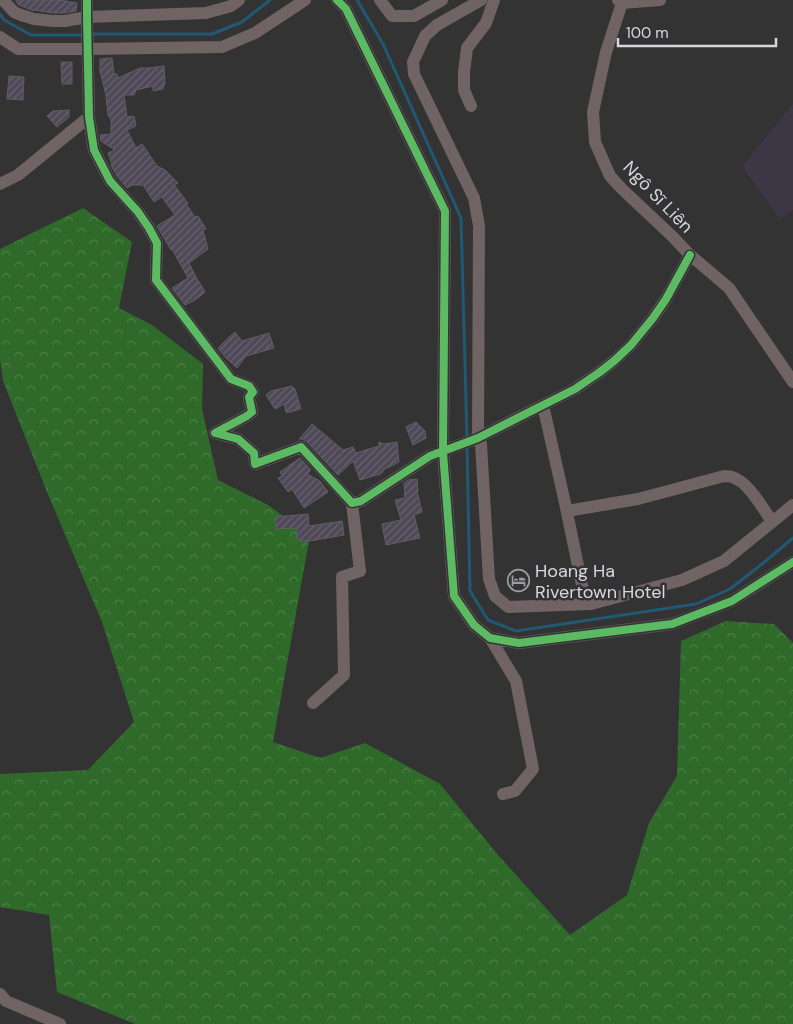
<svg xmlns="http://www.w3.org/2000/svg" width="793" height="1024" viewBox="0 0 793 1024" font-family="'DM Sans',sans-serif">
<style>
.commercial{fill:#3d3644}
.forest{fill:url(#forest-crowns)}
.lines{fill:none;stroke-linecap:round;stroke-linejoin:round}
.stream{stroke:#215974;stroke-width:3}
.building{fill:url(#building-hatch);stroke:#5f5f60}
.minor{stroke:#706363;stroke-width:12}
.cycleway-casing{stroke:#333235;stroke-width:11}
.cycleway{stroke:#5cba63;stroke-width:8}
.labels{text-anchor:middle;stroke-width:5;stroke-linejoin:round;paint-order:stroke}
.street-label{font-size:18px;fill:#d8d7d9;stroke:#333235}
.poi-label{font-size:18px;fill:#d8d7d9;stroke:#333235;text-anchor:start}
</style>
<defs>
<pattern id="forest-crowns" width="20" height="18" patternUnits="userSpaceOnUse" patternTransform="scale(1.25)"><rect width="20" height="18" fill="#2f6a2a"/><path d="M2 6a3 3 0 1 1 6 0M12 15a3 3 0 1 1 6 0" fill="none" stroke="#4c7f48"/></pattern>
<pattern id="building-hatch" width="6" height="6" patternUnits="userSpaceOnUse" patternTransform="scale(1.25)"><rect width="6" height="6" fill="#4f4857"/><path d="M-1 1l2-2M0 6l6-6M5 7l2-2" fill="none" stroke="#68626f"/></pattern>
</defs>
<rect width="100%" height="100%" fill="#333334"/>
<!-- commercial -->
<path class="commercial" d="M793,104v106l-13,9 -38,-53z"/>
<!-- forest -->
<path class="forest" d="M83,208l49,34 -13,66 33,17 51,39 -1,45 16,71 50,25 15,11 28,13 -38,213 47,16 45,-15 75,41 58,71 72,80 57,-40 22,-72 28,-47 4,-135 45,-20 48,3 19,19v381h-658l-78,-32 -8,-77 -49,-8v-133l88,-4 46,-48 -32,-100 -57,-135 -42,-106 -3,-21v-111z"/>
<g class="lines">
<!-- stream -->
<path class="stream" d="M357,0l26,44 78,174 6,221
M0,14l4,6 27,15h53
M90,34h122l30,-12 28,-22
M467,446l3,145 18,29 28,11 180,-27 34,-15 32,-25 31,-26"/>
</g>
<!-- building -->
<path class="building" d="M16,0h44l17,3 -1,8 -12,2h-11l-19,-3v1l-15,-6 -3,-3z
M112,58l2,16h3l1,4 22,-10h9l15,-2 1,16 -2,7 -10,2v-5l-17,4 -2,5h-10l3,22 7,-1 2,10 -9,4 9,18 6,-4 15,22 8,4 13,13 -4,2 14,18 -2,1 9,13 3,-1 8,13 -3,1 5,19 -19,14 7,14 9,15 -10,8 -10,5 -13,-17 16,-10 -16,-29 -1,1 -14,-24 18,-11 -13,-18 -8,5 -11,-17h-11l-5,3 -10,-12 -6,-11 1,-1 -4,-11 7,-3 -14,-9 -1,-6 11,-1v-15l-3,-4 -2,-20 -6,-24v-12z
M61,62h11v22h-10z
M9,76l15,1 -1,23 -16,-1z
M69,110v7l-12,10 -10,-11 6,-5z
M235,332l7,9 27,-8 5,15 -28,8 -9,12 -11,-10 -8,-10 9,-9z
M292,386l3,3 6,20 -11,3h-4l-2,-8 -9,5 -9,-14 5,-4z
M416,422l9,9 1,7 -13,7 -7,-18z
M312,424l31,26 10,-3 3,6 23,-7v-4l5,2 13,-2 2,20 -16,8v2l-3,2 -20,6 -7,-19 -15,14 -31,-33 -4,-3h-4z
M300,458l11,12 -4,4 13,7 8,11 -24,16 -12,-19 -4,3 -10,-14 4,-2 -2,-4z
M417,479l1,12h-1l5,21 -8,3 6,23 -34,7 -4,-21 19,-4 -6,-20 10,-2 -1,-15 4,-3z
M308,514l1,12 33,-5 2,14 -40,7 -7,-3 -1,-11 -20,1 -1,-12z"/>
<g class="lines">
<!-- minor -->
<path class="minor" d="M3,0l11,12 7,3 13,4 19,2h12l22,-4 119,-4 25,-7 8,-6
M87,0v17l2,100 5,33 16,31 28,31 11,16 8,15 -1,37 75,99 18,7 4,6 -4,5 3,15 -5,4 -32,17 23,6 16,14 1,11 46,-17 51,56 9,-2 69,-45 48,-18 97,-49 25,-17 14,-11 17,-16 22,-27 13,-19 24,-44
M337,0l9,9 99,202 -2,241 11,144 20,29 16,13 29,5 153,-19 60,-23 61,-39
M380,0l12,16h22l28,-16
M481,0l-44,25 -12,11 -12,26 1,12 60,124 5,28 -1,212 3,6 8,135 6,17 13,11 83,-3 91,-24 42,-19 69,-56
M618,0l4,3 38,-3
M622,3l-16,49 -13,60 2,30 15,34 12,13 51,48 17,18 39,33 64,94
M0,37l18,12h69l135,-2 33,-14 50,-33
M471,106l-7,-16v-18l3,-24 19,-25 8,-23
M0,184l18,-9 71,-58
M543,405l22,98 21,101
M567,511l71,-12 86,-23c3,0 6,0 8,1 17,5 30,31 40,44
M490,638l26,43 17,88 -18,22 -12,3
M313,703l31,-28 -2,-98 18,-6 -8,-68
M0,994l6,7 54,23"/>
<defs>
<path id="cycleway" d="M87,0v17l2,100 5,33 16,31 28,31 11,16 8,15 -1,37 75,99 18,7 4,6 -4,5 3,15 -5,4 -32,17 23,6 16,14 1,11 46,-17 51,56 9,-2 69,-45 48,-18 97,-49 25,-17 14,-11 17,-16 22,-27 13,-19 24,-44
M337,0l9,9 99,202 -2,241 11,144 20,29 16,13 29,5 153,-19 60,-23 61,-39"/>
</defs>
<!-- cycleway casing -->
<use href="#cycleway" class="cycleway-casing"/>
<!-- cycleway -->
<use href="#cycleway" class="cycleway"/>
</g>
<!-- icons -->
<defs>
<symbol id="hotel-ring" viewBox="-11 -11 22 22"><circle r="9.5" fill="#333235" stroke="#9e9e9f" stroke-width="1.5"/><path d="M-6-4.5h1.5V1H6V5H4.5V3h-9V5H-6ZM-4 0a1.8 1.8 0 1 1 3.6 0ZM.5 0V-2.5h3Q6-2.5 6 0Z" fill="#9e9e9f"/></symbol>
</defs>
<g fill-rule="evenodd">
<use href="#hotel-ring" x="506" y="568" width="25" height="25"/>
</g>
<g class="labels">
<!-- street labels -->
<g class="street-label">
<text transform="translate(658 197) rotate(46)" y="6">Ngô Sĩ Liên</text>
</g>
<!-- poi labels -->
<g class="poi-label">
<text x="535" y="577">Hoang Ha<tspan x="535" dy="21">Rivertown Hotel</tspan></text>
</g>
</g>
<!-- scale -->
<path d="M618 38v8h158v-8" fill="none" stroke="#d8d7d9" stroke-width="2.5"/>
<text x="626" y="38" font-size="15" fill="#d8d7d9" stroke="#333235" stroke-width="4" paint-order="stroke">100 m</text>
</svg>
